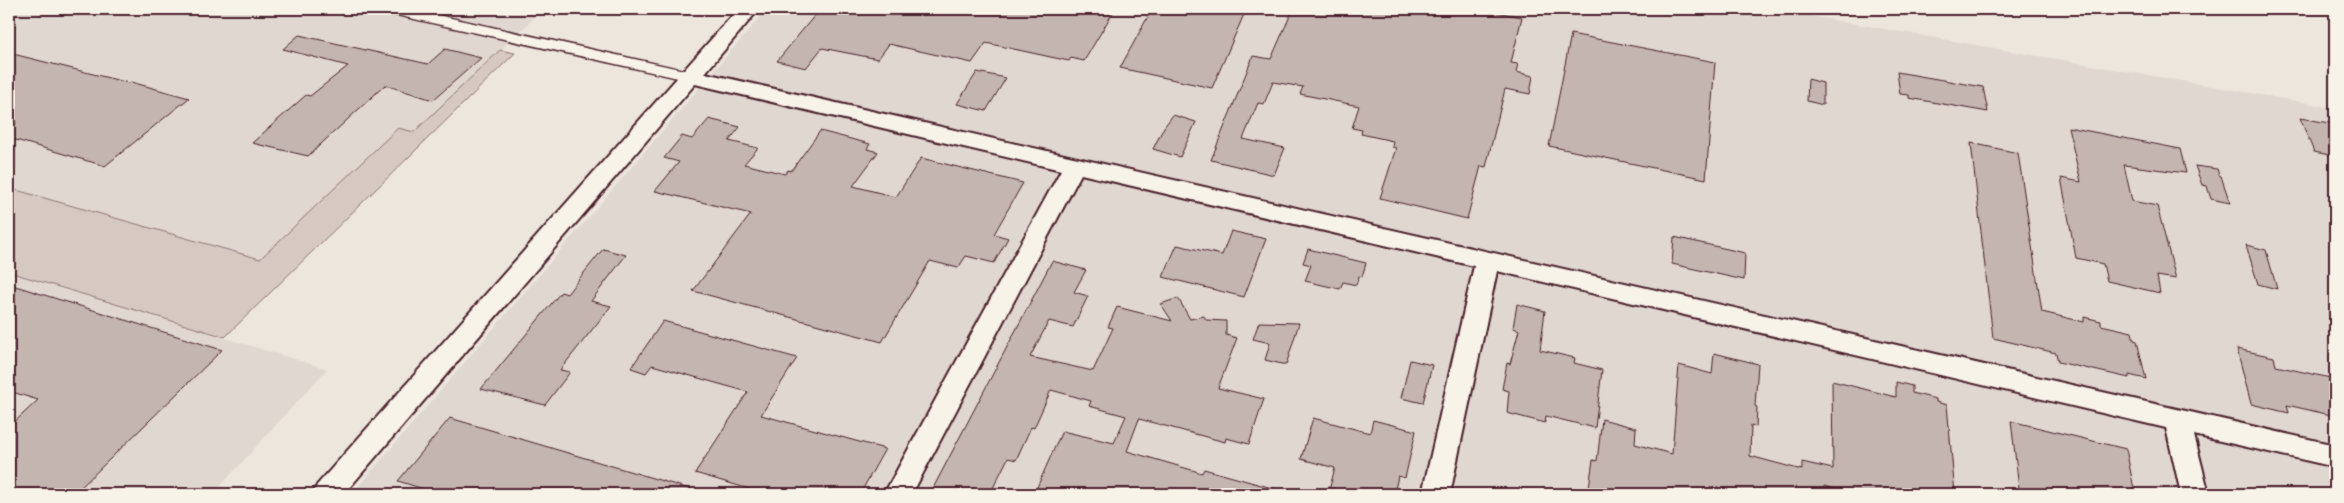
<svg xmlns="http://www.w3.org/2000/svg" width="2344" height="503" viewBox="0 0 2344 503" font-family="'Comic Neue',sans-serif">
<style>
.built{fill:#e0d7d0}
.green{fill:#d5c9c2;stroke:#907476}
.building{fill:#c4b5b0;stroke:#4a1f2b}
.lines{fill:none;stroke-linecap:round;stroke-linejoin:round}
.lane-casing{stroke:#4a1f2b;stroke-width:12}
.secondary-casing{stroke:#4a1f2b;stroke-width:4}
.lane{stroke:#f7f3e8;stroke-width:9}
.secondary{fill:#f7f3e8;fill-rule:evenodd}
</style>
<rect width="100%" height="100%" fill="#ece6dd"/>
<filter id="ink" filterUnits="userSpaceOnUse"><feTurbulence type="fractalNoise" baseFrequency=".02" numOctaves="2"/><feDisplacementMap in="SourceGraphic" scale="10" xChannelSelector="R" yChannelSelector="G"/><feConvolveMatrix kernelMatrix="1 2 1 2 8 2 1 2 1" color-interpolation-filters="sRGB"/></filter>
<g filter="url(#ink)">
<!-- built -->
<path class="built" d="M9,9h534l-129,124 -16,-4 -138,131 -251,-72z
M767,9h1003l565,99v386h-1983z
M9,272l318,97 -114,125h-204z"/>
<!-- green -->
<path class="green" d="M500,50l15,3 -290,284 -216,-65v-84l251,71 138,-131 16,4z"/>
<!-- building -->
<path class="building" d="M820,9h295l-31,52 -13,-3 -2,3 -83,-18 -14,20 -83,-19 -11,15 -56,-11 -16,20 -29,-7z
M1152,9h76l17,3 -33,76 -92,-20z
M1293,9h188l41,8 -11,46 7,1 -2,8 17,4 -3,18 -25,-5 -19,78 -5,-1 -14,53 -87,-21 16,-50 -4,-1 1,-6 -32,-7 1,-4 -10,-2 7,-22 -59,-12 3,-7 -30,-5 -9,22 -6,-1 -15,36 42,9 -11,27 -63,-15 42,-104 18,3z
M1571,34l144,28 -9,117 -157,-33z
M299,35l129,29 17,-15 36,9 -48,42 -48,-15 -77,71 -56,-13 54,-48 4,1 38,-30 -65,-17z
M9,53l120,30 2,-1 58,16 -84,68 -96,-28z
M977,72l29,6 -20,33 -29,-7z
M1897,72l86,15 5,25 -79,-14v-3l-9,-1z
M1808,79l15,4v22l-16,-4z
M1173,115l23,7 -16,35 -27,-8 11,-22z
M2300,118l35,6v32l-21,-4z
M709,119l31,8 -11,14 29,7 -14,16 41,10 3,-4 3,1 29,-40 50,13 -3,5 11,3 -25,34 43,11 25,-39 102,25 -29,51 14,4 -14,25 -28,-7 -8,12 -28,-7 -48,81 -189,-51 58,-77 -96,-23 24,-29 -15,-4 18,-22 10,3z
M2068,127l112,22 6,24 -62,-8 8,36 25,5 19,73 -19,-3 3,17 -53,-12 -4,-17 -27,-6 -15,-80 20,4z
M1971,143l47,10 24,159 42,10v-5l17,4v4l31,7 2,8 3,1 9,38 -17,-4v3l-71,-16 -2,-9 -63,-15z
M2195,166l22,3 2,6 2,1 9,27 -19,-4 -4,-13 -5,-1z
M1231,231l35,8 -22,58 -81,-20 14,-32 45,10z
M1674,237l71,16 -1,27 -72,-16z
M2246,245l20,5 11,39 -19,-5z
M603,249l23,6 -35,46 20,5 -51,64 10,2 -25,33 -64,-16 80,-97 6,2z
M1308,249l58,14 -4,14 -3,-1 -3,9 -13,-3 -3,7 -35,-8 6,-16 -8,-2z
M1052,261l34,9 -12,22 14,4 -15,31 -24,-6 -19,36 63,14 20,-43 -5,-1 9,-20 55,14 -11,-17 17,-6 12,21 14,-3 2,4 20,1v14l11,3 -19,50 46,11 -15,45 -23,-6 -1,4 -86,-23 -12,32 75,22 2,-4 75,21 -1,4h-244l28,-63 52,12 12,-27 -37,-10 2,-5 -40,-11 -17,38 -3,-1 -15,33 -8,-2 -18,36h-60z
M9,284l213,66 -148,144h-65v-67l29,-27 -29,-9z
M1517,304l28,7 -5,39 35,8 -1,5 28,7 -7,58 -49,-12 -1,7 -38,-10 2,-22 -7,-2 5,-26 3,1 9,-34 -6,-2z
M663,321l134,37 -36,57 124,34 -25,45h-94l-71,-21 53,-81 -96,-27 -6,8 -15,-5z
M1259,322l40,1 -13,42 -21,-5 5,-17 -17,-4z
M2237,349l37,8 2,9 59,13v37l-48,-11 2,8 -38,-9z
M1714,353l44,11 -3,42 2,1 -1,20 -5,-2 -1,31 52,14v-8l31,7 -1,-88 64,16v-15l16,4v7l24,6v3l11,3 8,89h-98l-33,-8v8h-236l5,-34 4,1 5,-42 34,9 -1,16 37,10 7,-89 33,9z
M1410,360l22,5 -9,38 -22,-5z
M450,418l243,72 -1,4h-252l-42,-13z
M1313,418l57,15 3,-13 43,11 -11,47 -7,-2 -4,18h-66l7,-26 -34,-9z
M2011,421l115,28 9,45h-91l-25,-6z"/>
<g class="lines">
<defs>
<path id="lane" d="M390,9l300,67"/>
<path id="secondary" d="M738,9h21l-54,64 1630,372v22l-141,-32 15,59h-28l-15,-66 -669,-157 -47,223h-28l52,-228 -393,-92 -169,320h-28l177,-324 -366,-86 -351,410h-31l4,-9z"/>
</defs>
<!-- lane casing -->
<use href="#lane" class="lane-casing"/>
<!-- secondary casing -->
<use href="#secondary" class="secondary-casing"/>
<!-- lane -->
<use href="#lane" class="lane"/>
<!-- secondary -->
<use href="#secondary" class="secondary"/>
</g>
</g>
<!-- margin -->
<rect width="2344" height="503" fill="none" stroke="#f7f3e8" stroke-width="30"/>
<rect x="15" y="15" width="2314" height="473" fill="none" stroke="#4a1f2b" stroke-width="2" filter="url(#ink)"/>
</svg>
